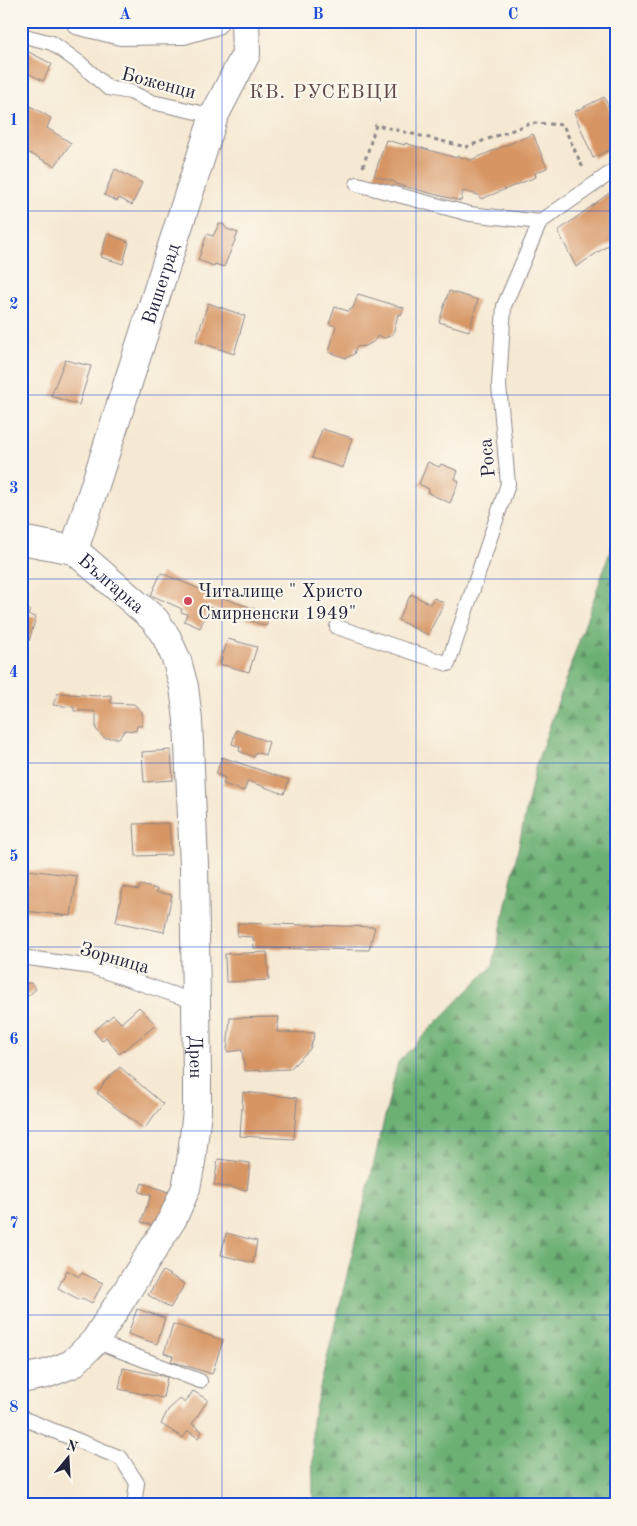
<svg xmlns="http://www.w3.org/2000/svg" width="637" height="1526" viewBox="0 0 637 1526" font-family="'Old Standard TT',serif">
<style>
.forest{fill:url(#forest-firs);stroke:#476957}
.building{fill:#d79563}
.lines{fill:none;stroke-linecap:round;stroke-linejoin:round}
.service-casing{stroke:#8c8687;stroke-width:16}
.minor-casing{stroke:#8c8687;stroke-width:30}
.tertiary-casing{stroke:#8c8687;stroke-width:30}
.path{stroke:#8c8687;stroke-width:3;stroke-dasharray:4 4;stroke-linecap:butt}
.service{stroke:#fff;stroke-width:14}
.minor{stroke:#fff;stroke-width:28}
.tertiary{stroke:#fff;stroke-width:28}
.grid{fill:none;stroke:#1d4ed8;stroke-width:1;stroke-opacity:0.55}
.poi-dot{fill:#d1495b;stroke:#fbf7ec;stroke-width:2}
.labels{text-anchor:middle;stroke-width:4.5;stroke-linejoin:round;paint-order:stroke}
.street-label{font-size:19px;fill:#22223b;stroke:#fbf7ec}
.poi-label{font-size:19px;fill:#22223b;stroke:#fbf7ec;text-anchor:start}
.neighbourhood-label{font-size:20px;letter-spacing:1px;fill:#614a49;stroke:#fbf7ec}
.neatline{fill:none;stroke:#1d4ed8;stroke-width:2}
.grid-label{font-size:16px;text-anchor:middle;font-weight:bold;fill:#1d4ed8}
</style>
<defs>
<pattern id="forest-firs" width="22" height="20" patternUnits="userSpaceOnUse" patternTransform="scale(1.25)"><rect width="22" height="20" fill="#6cb073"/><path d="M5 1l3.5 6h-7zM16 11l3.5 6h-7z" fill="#588f60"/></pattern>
</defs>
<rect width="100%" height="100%" fill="#fbf7ec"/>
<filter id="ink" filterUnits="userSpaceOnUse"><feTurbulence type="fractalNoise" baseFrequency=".02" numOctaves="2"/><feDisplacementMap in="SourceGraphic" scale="10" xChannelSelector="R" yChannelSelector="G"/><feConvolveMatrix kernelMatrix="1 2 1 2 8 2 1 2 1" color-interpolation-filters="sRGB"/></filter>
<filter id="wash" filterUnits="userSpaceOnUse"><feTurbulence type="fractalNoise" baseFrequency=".0096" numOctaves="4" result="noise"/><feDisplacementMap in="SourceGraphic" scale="20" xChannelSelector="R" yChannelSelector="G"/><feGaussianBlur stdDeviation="1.12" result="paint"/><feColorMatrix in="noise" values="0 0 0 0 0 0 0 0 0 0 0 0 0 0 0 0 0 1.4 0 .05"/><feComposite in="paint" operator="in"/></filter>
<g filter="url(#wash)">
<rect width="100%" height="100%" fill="#f6e9d3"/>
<!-- forest -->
<path class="forest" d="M616,531v974h-303l-1,-84 86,-359 95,-97 43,-200 74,-213z"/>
<g id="blocks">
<!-- building -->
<path class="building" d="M21,48l31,16 -9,17 -21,-11 1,-3 -2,-1z
M604,97l12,26v24l-23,11 -19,-46z
M27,104l24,14 -4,10 24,15 -16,23 -34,-17v-35z
M533,134l14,34 -12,5 1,4 -55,22 -3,-4 -15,-4 -2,10 -66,-17v-2l-21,-6 12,-36 19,5v-2l51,15 1,-2 14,4z
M115,169l27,14 -10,22 -13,-7 -2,3 -13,-6z
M616,188v52l-40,27 -18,-36z
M219,224h4l4,5 11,4 -14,34 -9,-3 -1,2 -16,-6 9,-26 6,2z
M107,234l22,8 -6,22 -22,-7z
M449,291l29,9 -9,31 -30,-9z
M358,294l46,14 -3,7 -3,-1 -5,20 -8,4 -7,-2 -5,6 -7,4 -10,1 -2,7 -8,4 -17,-6 7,-26 -7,-2 6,-17 13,4 5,-3z
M208,303l37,13 -11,38 -38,-13z
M65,360l26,6 -12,39 -28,-9z
M322,429l30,9 -9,30 -31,-10z
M428,462l11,5 2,-3 17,7 -3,8 4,2 -9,22 -22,-10 1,-4 -10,-5z
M161,573l53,22 56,19 -4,12 -57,-19 -9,21 -16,-7 3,-7 -6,-2 1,-3 -31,-14z
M411,594l19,10 4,-6 10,5 -16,32 -30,-15z
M21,607l9,3 -2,5 8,2 -7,24 -8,-2z
M228,639l29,8 -8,25 -29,-8z
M58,693l39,3 14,-1v8l23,1 8,8v14h-5l-1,5 -11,-1 -6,8h-15l-8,-9v-15l-2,-3h-20v-4l-21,-2z
M236,730l33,12 -4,13 -9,-3 -2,5 -15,-6 1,-4 -8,-3z
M171,750l2,30 -29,2 -2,-30z
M222,757l67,23 -5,14 -36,-13 -4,10 -21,-7 2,-6 -9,-4z
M169,823l2,32 -35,1 -2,-32z
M28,870l49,6 -6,40 -47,-5z
M140,885l17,4 -1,3 16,3 -8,37 -48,-10 7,-35 16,3z
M238,923l137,4 -6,23 -115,-2 -1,-11 -16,-1z
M267,952l2,28 -43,2 -1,-28z
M21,983h10l5,6 -15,13z
M139,1007l17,18 -37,29 -13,-17 -4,4 -8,-10 19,-16 8,8z
M279,1017l-2,15 38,1 -5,16 -20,20 -45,2 -3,-21 -15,2 3,-34z
M120,1067l43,37 -19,25 -47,-36 8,-12z
M243,1092l54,6 -3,41 -54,-3z
M218,1159l32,4 -3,27 -33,-5z
M142,1183l32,11 -18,32 -15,-4 10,-27 -12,-3z
M226,1233l31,8 -4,22 -32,-8z
M67,1270l12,7 3,-4 21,10 -11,20 -10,-5 -2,2 -22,-12z
M163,1271l22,13 -15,24 -22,-13z
M137,1309l28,9 -8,26 -29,-10z
M173,1324l50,16 -11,34 -41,-13 2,-5 -9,-3z
M123,1368l44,9 -4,21 -44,-9z
M193,1391l15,9 -16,24 10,7 -4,7 -10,-7 -5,7 -22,-14 7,-14 12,-11 5,4z"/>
</g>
</g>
<g filter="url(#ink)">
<use href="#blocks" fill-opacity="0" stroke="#8c8687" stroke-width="1"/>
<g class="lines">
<defs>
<path id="service" d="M21,35l31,8 29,21 27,24 22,4 22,10 62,14
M357,184l113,30 70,8
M337,627l111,37 60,-180 -9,-99 5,-79 36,-84 76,-53
M21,957l71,10 104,35
M95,1341l105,40
M21,1415l1,3 99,40 16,25 -3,22"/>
<g id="minor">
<path id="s1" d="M21,540l53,10 81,70 12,18 10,23 7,26 4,33 6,145 3,210v36l-6,51 -5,26 -13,30 -78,123 -23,23 -26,10 -25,5"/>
<path id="s2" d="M74,550l140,-434 32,-62 -1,-33"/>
</g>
<path id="tertiary" d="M80,21l41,10 62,-1 31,-9"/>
</defs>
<!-- service casing -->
<use href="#service" class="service-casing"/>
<!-- minor casing -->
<use href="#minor" class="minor-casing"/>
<!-- tertiary casing -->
<use href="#tertiary" class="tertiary-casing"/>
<!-- path -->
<path class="path" d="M363,167l13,-42 90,22 66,-24 31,2 21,45"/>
<!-- service -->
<use href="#service" class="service"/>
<!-- minor -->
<use href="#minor" class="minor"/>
<!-- tertiary -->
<use href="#tertiary" class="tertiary"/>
</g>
</g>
<!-- grid -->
<path class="grid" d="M222,21v1484M416,21v1484M21,211h595M21,395h595M21,579h595M21,763h595M21,947h595M21,1131h595M21,1315h595"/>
<!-- markers -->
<circle class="poi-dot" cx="188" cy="601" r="5"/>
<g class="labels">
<!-- street labels -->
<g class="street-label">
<text transform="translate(159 82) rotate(15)" y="7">Боженци</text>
<text dy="7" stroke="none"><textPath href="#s2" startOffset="280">Вишеград</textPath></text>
<text transform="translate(486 458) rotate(-95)" y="7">Роса</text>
<text dy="7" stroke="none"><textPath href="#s1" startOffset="104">Българка</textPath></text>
<text transform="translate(115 957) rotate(16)" y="7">Зорница</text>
<text dy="7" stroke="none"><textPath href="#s1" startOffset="605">Дрен</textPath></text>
</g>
<!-- poi labels -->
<g class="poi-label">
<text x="198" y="597">Читалище " Христо<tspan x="198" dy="22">Смирненски 1949"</tspan></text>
</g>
<!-- neighbourhood labels -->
<g class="neighbourhood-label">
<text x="324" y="98">КВ. РУСЕВЦИ</text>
</g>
</g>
<!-- margin -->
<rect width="637" height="1526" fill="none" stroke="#fbf7ec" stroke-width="55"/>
<!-- north arrow -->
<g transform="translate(68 1458) rotate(18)" stroke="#fbf7ec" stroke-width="4" paint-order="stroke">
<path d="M0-4L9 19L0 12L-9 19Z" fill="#22223b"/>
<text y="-8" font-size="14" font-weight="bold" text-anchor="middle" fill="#22223b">N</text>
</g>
<rect x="28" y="28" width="582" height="1470" class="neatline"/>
<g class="grid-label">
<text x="125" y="19">A</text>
<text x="318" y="19">B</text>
<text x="513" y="19">C</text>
<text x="14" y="125">1</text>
<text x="14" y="309">2</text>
<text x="14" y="493">3</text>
<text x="14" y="677">4</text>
<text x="14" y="861">5</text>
<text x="14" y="1044">6</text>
<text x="14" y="1228">7</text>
<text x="14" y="1412">8</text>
</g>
</svg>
